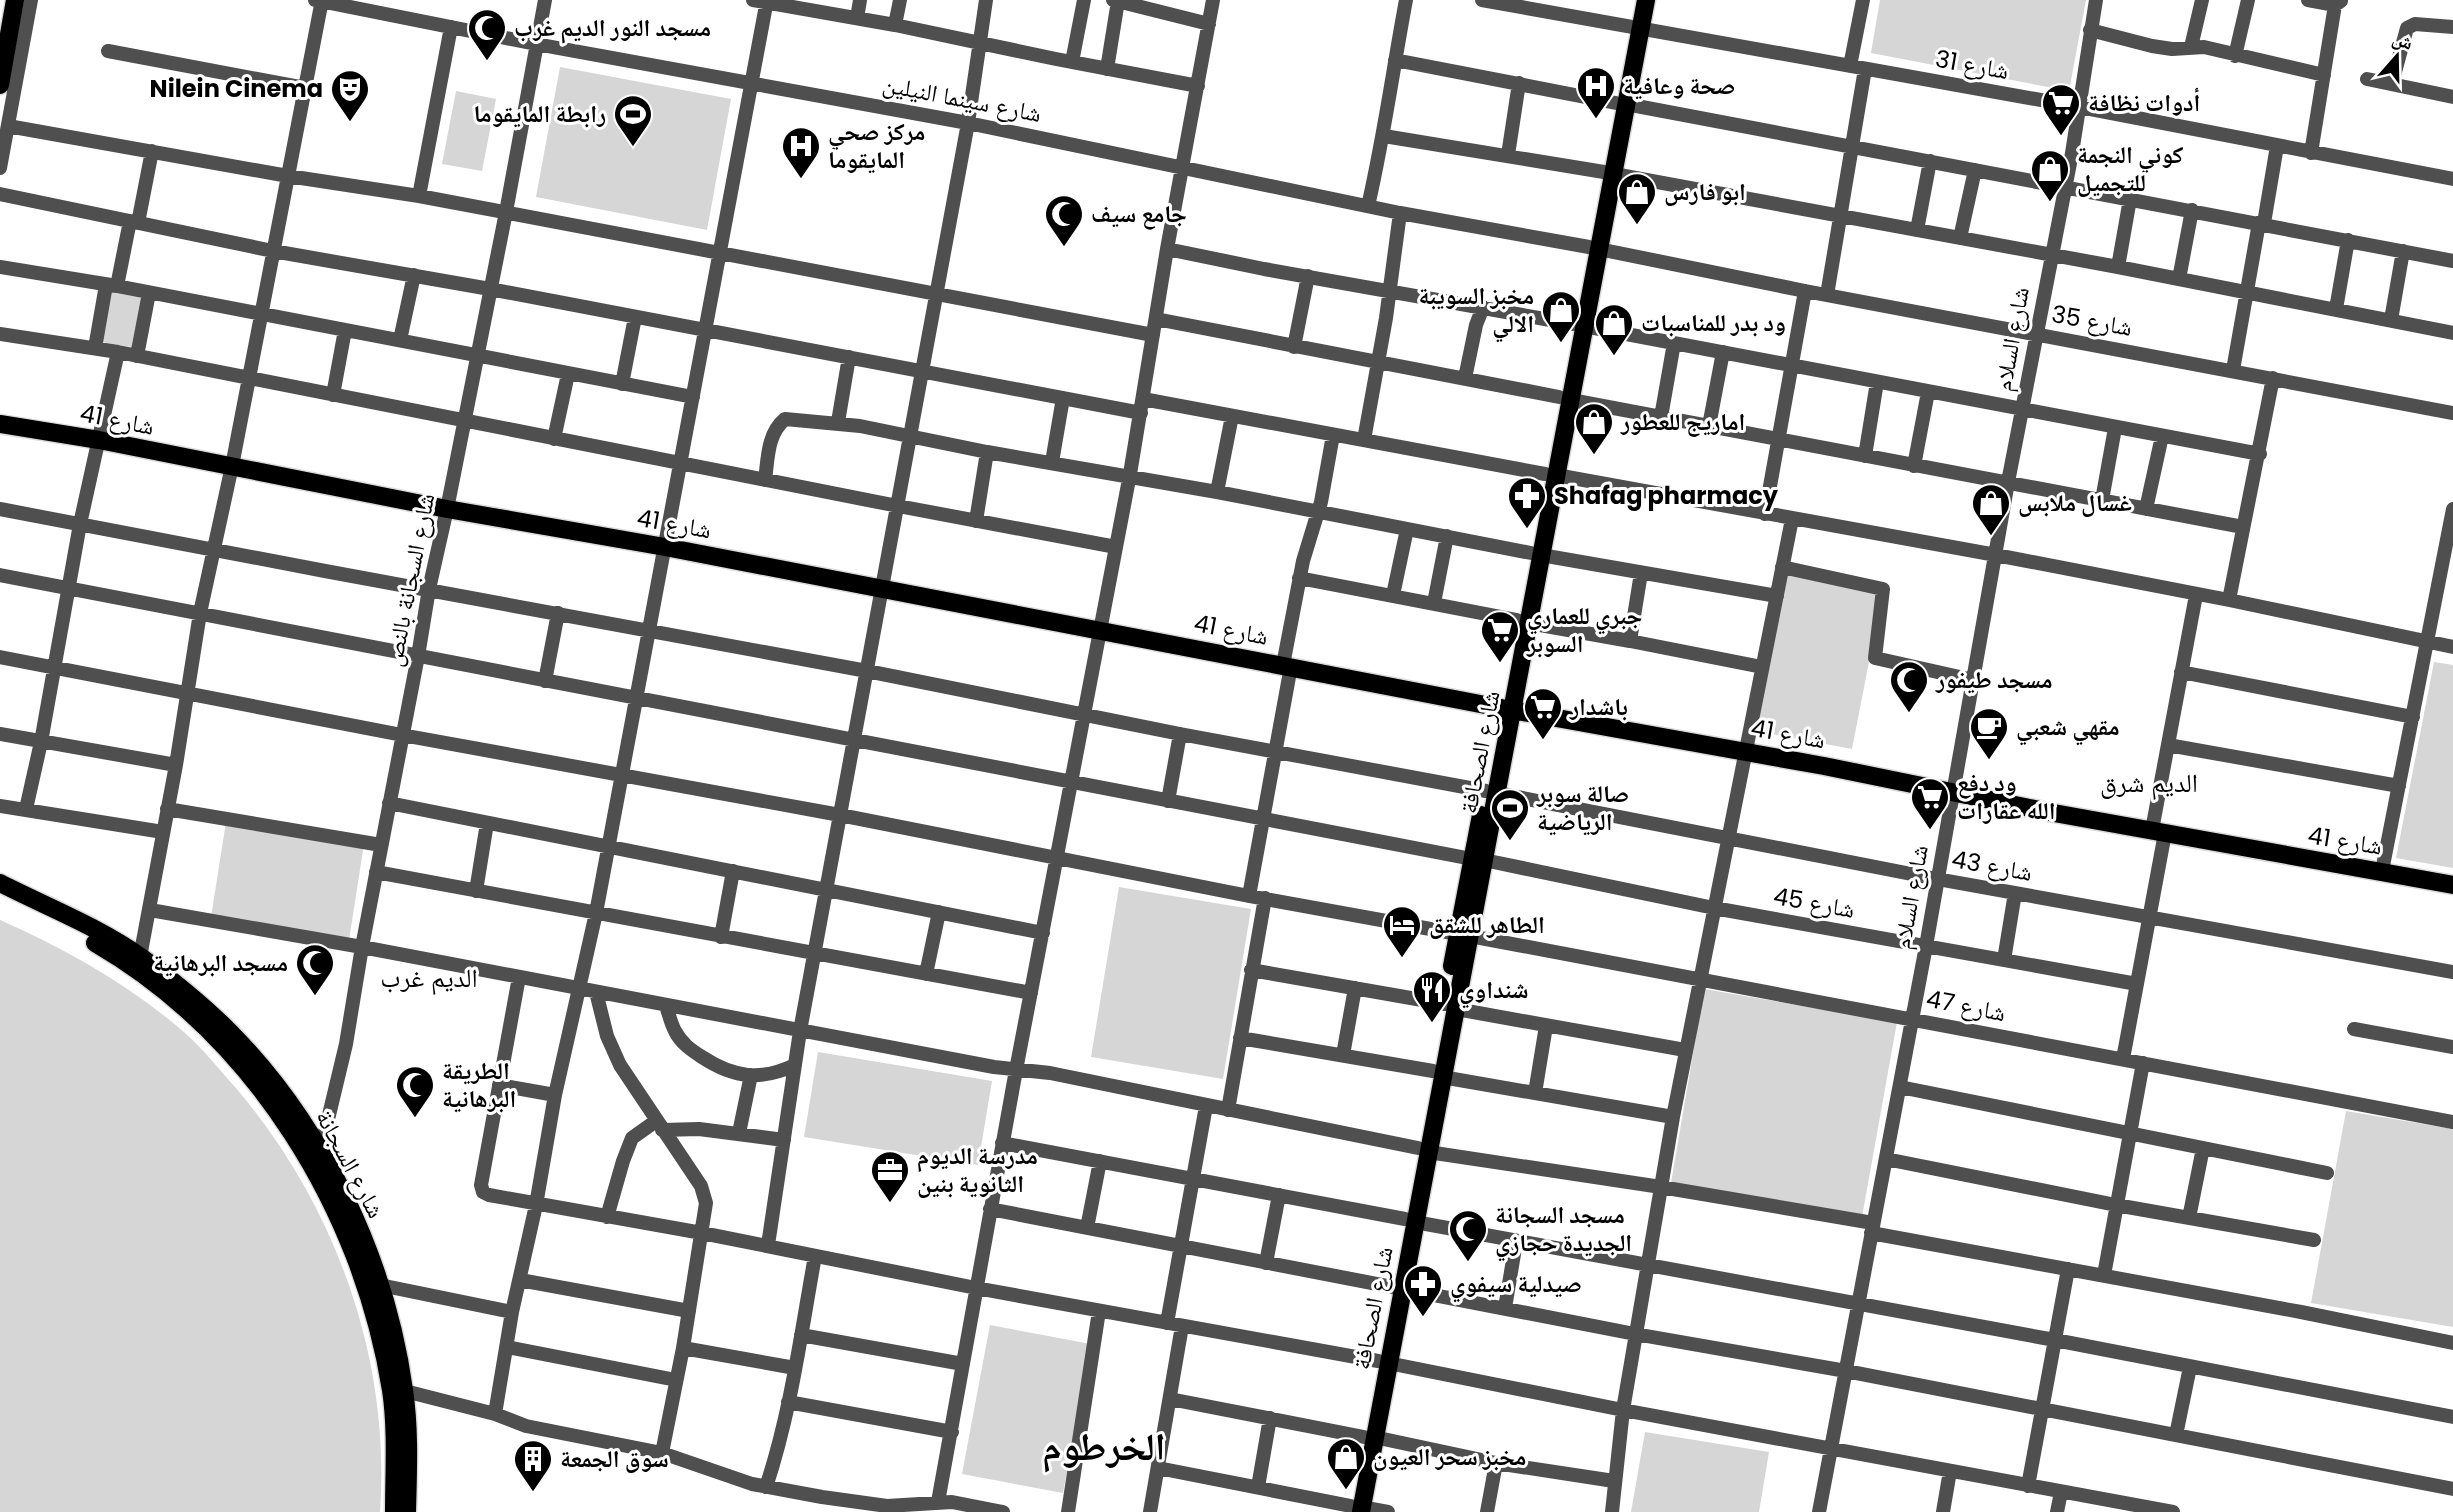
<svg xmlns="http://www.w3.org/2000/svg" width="2453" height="1512" viewBox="0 0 2453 1512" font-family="Poppins,'Noto Naskh Arabic',sans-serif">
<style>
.green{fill:#d6d6d6}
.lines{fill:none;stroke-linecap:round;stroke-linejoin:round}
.major-casing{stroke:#dbdbdb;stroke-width:21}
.minor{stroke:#4f4f4f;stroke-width:14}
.major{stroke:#000;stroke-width:18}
.labels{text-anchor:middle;stroke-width:6;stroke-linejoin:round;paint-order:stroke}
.poi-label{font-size:24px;font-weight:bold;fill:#000;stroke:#fff;text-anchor:start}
.street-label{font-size:24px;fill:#000;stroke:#fff}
.neighbourhood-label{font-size:26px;fill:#000;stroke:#fff}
.town-label{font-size:38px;font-weight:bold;fill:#000;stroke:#fff}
</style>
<rect width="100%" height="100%" fill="#fff"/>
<!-- green -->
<path class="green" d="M1880,0h206l-17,91 -198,-38z
M560,67l171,32 -24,131 -171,-33z
M456,91l40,8 -14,72 -40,-7z
M110,291l35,6 -9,51 -35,-6z
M1787,571l96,19 -31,159 -96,-18z
M2434,662l19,3v203l-57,-10z
M226,822l138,22 -15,96 -138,-23z
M1119,887l132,22 -28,170 -132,-22z
M0,920c66,29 130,65 185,113 18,16 34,36 50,54 100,117 156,271 145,425h-380z
M1704,989l193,33 -35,195 -191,-34z
M818,1052l174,29 -14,84 -174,-28z
M2346,1111l107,18v198l-142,-24z
M990,1325l101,19 -28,149 -101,-19z
M1645,1432l124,20 -10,60h-128z"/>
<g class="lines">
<defs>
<path id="major" d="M0,85l15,-85
M0,424l99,16 348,69 218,38 836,161 323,58 230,47 399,72
M0,883c47,24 97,43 141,74 31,23 62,48 89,75 93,94 156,227 174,358 6,40 4,82 3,122
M95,943c160,93 267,266 296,447 6,40 3,82 3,122
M1452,966l29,-151
M1361,1512l285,-1512"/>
</defs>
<!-- major casing -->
<use href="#major" class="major-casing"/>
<!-- minor -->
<path class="minor" d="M315,0l221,44 432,79 432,90 189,34 216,44 648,122
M753,0l142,25 161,34 142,27
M1113,0l96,24
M1482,0l598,107 373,72
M2308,0l27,5 6,-4
M857,18l3,-18
M895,25l5,-25
M2090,30l62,16 20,3 32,-2 120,28
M2191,47l11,-47
M108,51l197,37
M2235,56l13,-56
M1395,60l221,43
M1072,62l12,-62
M1850,66l13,-66
M1107,69l11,-68
M2367,79l86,18
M2392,83l15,-55 8,-4 38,3
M1626,104l827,157
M8,126l280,50 131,20 734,139
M1384,136l220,36
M2311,153l24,-148
M1508,155l11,-72
M0,168l31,-168
M1614,174l504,93 335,66
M0,194l273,57 217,38 651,124
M419,196l32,-169
M1368,206c16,-69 25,-137 38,-206
M138,223l14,-72
M2264,223l13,-77
M1917,230l13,-69
M1960,238l15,-68
M1167,249l97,20 309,55
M0,267l117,19 576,111
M2118,267l12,-68
M2179,279l13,-69
M117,286l13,-65
M1827,295l38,-226
M2336,309l12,-69
M1156,319l403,78
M2391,320l12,-69
M1584,326l676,128
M0,334l118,18 780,154 218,41
M400,340l14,-65
M1294,347l14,-71
M95,348l11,-63
M137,356l12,-63
M2233,370l26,-147
M1465,378l11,-53 7,-18
M622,384l13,-67
M333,395l12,-65
M1143,399l402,75
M1571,400l672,127
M1661,417l13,-74
M838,422l11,-65
M1709,426l14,-74
M554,439l14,-65
M1364,440l22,-122 14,-105
M1865,456l12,-74
M1052,462l11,-64
M1914,466l14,-74
M1556,475l440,80 233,45 224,47
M765,480c3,-21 2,-46 20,-61l75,7 127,26 230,40 314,61
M1217,492l15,-76
M2102,500l13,-72
M0,509l325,62 542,100 313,63 306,57
M2146,509l16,-73
M1765,514l40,-223
M976,521l11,-69
M1541,555l236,41
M1782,567l101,22 -8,69 98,22
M0,575l1472,284
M1299,578l218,42
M1393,595l14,-66
M2229,600l44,-222
M1434,603l13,-67
M1529,623l101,18 11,-68
M1630,641l132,26
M0,657l402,78 438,80 409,81 209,38
M1283,665l20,-104 18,-59 12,-67
M2181,672l232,45
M545,681l13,-68
M0,734l176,31
M2168,745l231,41
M1497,793l440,86 516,93
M1168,801l12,-67
M389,803l654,130
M0,806l163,26
M26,809l15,-67 39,-218 38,-172
M167,809l214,36
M2152,830l44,-235
M1484,860l230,48 423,76
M2382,871l71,-362
M376,872l655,121
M476,891l11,-68
M1249,896l42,-230
M150,910l212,37 632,120 56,6 368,75
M1470,936l983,186
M721,937l12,-66
M140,957l36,-192 24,-152 32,-147 90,-466
M2004,960l11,-67
M1251,970l194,34
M926,974l13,-62
M519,977l-38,208 2,7 6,3 213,38 274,55 402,73
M596,992l11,44 13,29 81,121 5,17 -23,145 -21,105
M666,1006c3,8 5,18 9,25 6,12 16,19 27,26 32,21 59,24 93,8
M1456,1009l229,41
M2354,1029l99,18
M1240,1038l193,33
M1343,1055l12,-67
M2123,1059l42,-226
M1442,1077l231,40
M499,1085l56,10
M1900,1087l427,86
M1535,1093l11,-67
M1228,1110l37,-212
M662,1130l37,-1 85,11
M739,1133l12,-58
M1002,1143l403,76
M1428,1152l233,35 212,36
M319,1157l27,-113 16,-97 56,-291 11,-67 18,-80 59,-297 39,-212
M1886,1159l230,46 198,35
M990,1209l645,125 211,37 607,118
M607,1217l16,-56 9,-23 24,-17
M2189,1218l14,-70
M1415,1222l640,118 398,77
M1087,1228l13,-67
M1871,1233l430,79 152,31
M768,1245l32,-214 168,-908 18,-123
M1266,1263l13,-68
M2104,1275l39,-212
M520,1280l169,31
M380,1285l132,27
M1505,1308l11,-66
M1167,1323l39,-217
M801,1335l162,29
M507,1347l169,33
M683,1348l112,20
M1388,1363l235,47 550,102
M405,1391l90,23 31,12 136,27 90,31 70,13 65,9 65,-4 51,10
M1170,1399l194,38
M788,1402l164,30
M495,1414l17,-102 24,-107 19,-110 41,-182 171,-913
M2176,1435l14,-68
M1374,1437l122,26 118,18
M1158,1468l193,38
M2028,1486l40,-217
M766,1487c25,-75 35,-154 49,-231
M1258,1487l12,-69
M938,1502l78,-432 114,-596 37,-225 46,-249
M1361,1507l27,5
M1068,1512l31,-201
M1150,1512l32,-186
M1487,1512l9,-49
M1612,1512l11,-102 50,-293 119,-598
M1819,1512l107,-566 82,-464 64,-329 24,-153
M1943,1512l7,-41
M2057,1512l4,-20"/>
<!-- major -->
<use href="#major" class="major"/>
</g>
<!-- icons -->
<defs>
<symbol id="mosque-pin" viewBox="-11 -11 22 30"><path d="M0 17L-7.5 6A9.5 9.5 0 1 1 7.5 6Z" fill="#000" stroke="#fff"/><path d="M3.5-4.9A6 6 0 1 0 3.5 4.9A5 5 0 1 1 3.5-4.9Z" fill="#fff"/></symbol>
<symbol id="hospital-pin" viewBox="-11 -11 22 30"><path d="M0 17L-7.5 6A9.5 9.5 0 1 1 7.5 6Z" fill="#000" stroke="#fff"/><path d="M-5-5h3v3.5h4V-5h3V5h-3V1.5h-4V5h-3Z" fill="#fff"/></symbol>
<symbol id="theatre-pin" viewBox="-11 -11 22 30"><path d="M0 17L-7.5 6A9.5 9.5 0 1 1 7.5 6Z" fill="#000" stroke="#fff"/><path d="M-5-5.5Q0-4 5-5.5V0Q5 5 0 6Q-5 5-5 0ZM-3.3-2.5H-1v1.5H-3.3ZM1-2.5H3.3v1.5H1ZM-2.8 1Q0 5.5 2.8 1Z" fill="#fff"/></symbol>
<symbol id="supermarket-pin" viewBox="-11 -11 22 30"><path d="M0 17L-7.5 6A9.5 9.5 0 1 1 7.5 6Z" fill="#000" stroke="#fff"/><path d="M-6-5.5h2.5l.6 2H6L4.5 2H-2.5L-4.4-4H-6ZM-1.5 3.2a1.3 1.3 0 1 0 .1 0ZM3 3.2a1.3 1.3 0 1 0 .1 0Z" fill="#fff"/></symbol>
<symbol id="stadium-pin" viewBox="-11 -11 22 30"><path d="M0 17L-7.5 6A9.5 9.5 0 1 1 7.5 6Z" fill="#000" stroke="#fff"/><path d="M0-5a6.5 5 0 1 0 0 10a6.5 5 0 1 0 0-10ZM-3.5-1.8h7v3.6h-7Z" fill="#fff"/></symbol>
<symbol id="shop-pin" viewBox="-11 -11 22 30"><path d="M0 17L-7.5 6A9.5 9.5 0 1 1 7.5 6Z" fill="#000" stroke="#fff"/><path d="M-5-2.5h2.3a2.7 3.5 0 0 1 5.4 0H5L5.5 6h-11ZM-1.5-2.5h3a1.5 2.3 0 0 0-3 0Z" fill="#fff"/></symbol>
<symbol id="pharmacy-pin" viewBox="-11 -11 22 30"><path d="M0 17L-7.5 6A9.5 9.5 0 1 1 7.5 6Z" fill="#000" stroke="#fff"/><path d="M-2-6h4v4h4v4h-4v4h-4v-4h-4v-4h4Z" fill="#fff"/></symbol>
<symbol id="cafe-pin" viewBox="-11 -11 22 30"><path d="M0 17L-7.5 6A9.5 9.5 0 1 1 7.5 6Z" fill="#000" stroke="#fff"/><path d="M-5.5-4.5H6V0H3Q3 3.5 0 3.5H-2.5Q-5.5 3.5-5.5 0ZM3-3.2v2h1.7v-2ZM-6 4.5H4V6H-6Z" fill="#fff"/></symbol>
<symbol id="hotel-pin" viewBox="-11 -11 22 30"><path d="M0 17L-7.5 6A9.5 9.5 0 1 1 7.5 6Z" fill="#000" stroke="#fff"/><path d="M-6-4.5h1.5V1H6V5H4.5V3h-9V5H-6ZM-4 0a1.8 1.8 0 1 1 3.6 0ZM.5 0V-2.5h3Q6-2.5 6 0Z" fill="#fff"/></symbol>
<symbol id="restaurant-pin" viewBox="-11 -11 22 30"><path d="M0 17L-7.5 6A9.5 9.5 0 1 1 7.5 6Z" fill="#000" stroke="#fff"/><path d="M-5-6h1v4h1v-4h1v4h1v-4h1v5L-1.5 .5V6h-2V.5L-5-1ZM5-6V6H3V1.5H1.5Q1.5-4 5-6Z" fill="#fff"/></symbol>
<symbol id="office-pin" viewBox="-11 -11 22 30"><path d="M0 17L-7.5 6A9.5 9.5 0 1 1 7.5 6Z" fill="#000" stroke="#fff"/><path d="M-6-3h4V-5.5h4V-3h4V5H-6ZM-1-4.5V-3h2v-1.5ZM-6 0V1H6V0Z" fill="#fff"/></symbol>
<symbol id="building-pin" viewBox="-11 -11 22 30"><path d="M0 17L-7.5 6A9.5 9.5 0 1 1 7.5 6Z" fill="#000" stroke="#fff"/><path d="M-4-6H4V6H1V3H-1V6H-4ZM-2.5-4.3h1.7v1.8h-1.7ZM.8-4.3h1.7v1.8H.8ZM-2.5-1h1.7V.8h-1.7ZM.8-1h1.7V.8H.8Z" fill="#fff"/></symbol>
</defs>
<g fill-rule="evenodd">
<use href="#mosque-pin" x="465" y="6" width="44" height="60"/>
<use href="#hospital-pin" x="1574" y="64" width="44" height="60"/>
<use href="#theatre-pin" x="328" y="67" width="44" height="60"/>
<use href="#supermarket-pin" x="2039" y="81" width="44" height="60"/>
<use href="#stadium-pin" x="611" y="92" width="44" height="60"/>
<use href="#hospital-pin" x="779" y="124" width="44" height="60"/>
<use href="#shop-pin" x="2028" y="147" width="44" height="60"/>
<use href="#shop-pin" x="1615" y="170" width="44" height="60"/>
<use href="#mosque-pin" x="1042" y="192" width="44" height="60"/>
<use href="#shop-pin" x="1539" y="288" width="44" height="60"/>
<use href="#shop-pin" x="1592" y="301" width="44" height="60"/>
<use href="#shop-pin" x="1572" y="400" width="44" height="60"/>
<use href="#pharmacy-pin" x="1505" y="474" width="44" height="60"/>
<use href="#shop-pin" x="1969" y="481" width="44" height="60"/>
<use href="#supermarket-pin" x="1478" y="608" width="44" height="60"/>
<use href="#mosque-pin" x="1887" y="658" width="44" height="60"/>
<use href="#supermarket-pin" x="1521" y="685" width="44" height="60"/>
<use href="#cafe-pin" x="1967" y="705" width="44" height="60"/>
<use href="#supermarket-pin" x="1908" y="775" width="44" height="60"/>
<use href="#stadium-pin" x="1488" y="786" width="44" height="60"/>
<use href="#hotel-pin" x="1380" y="903" width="44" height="60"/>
<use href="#mosque-pin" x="293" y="941" width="44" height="60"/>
<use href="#restaurant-pin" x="1410" y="968" width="44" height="60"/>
<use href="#mosque-pin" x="393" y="1063" width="44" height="60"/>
<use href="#office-pin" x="868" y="1148" width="44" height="60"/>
<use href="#mosque-pin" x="1446" y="1207" width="44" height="60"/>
<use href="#pharmacy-pin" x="1401" y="1262" width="44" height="60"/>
<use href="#shop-pin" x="1324" y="1435" width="44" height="60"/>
<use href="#building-pin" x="511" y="1437" width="44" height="60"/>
</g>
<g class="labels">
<!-- poi labels -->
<g class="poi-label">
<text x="514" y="36">مسجد النور الديم غرب</text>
<text x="1623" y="94">صحة وعافية</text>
<text x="323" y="97" text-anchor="end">Nilein Cinema</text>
<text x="2088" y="111">أدوات نظافة</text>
<text x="606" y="122" text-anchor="end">رابطة المايقوما</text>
<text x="828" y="140">مركز صحي<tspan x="828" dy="28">المايقوما</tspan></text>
<text x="2077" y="163">كوني النجمة<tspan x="2077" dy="28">للتجميل</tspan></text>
<text x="1664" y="200">ابو فارس</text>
<text x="1091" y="222">جامع سيف</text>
<text x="1534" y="304" text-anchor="end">مخبز السويبة<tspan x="1534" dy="28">الالي</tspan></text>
<text x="1641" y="331">ود بدر للمناسبات</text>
<text x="1621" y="430">اماريج للعطور</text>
<text x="1554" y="504">Shafag pharmacy</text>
<text x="2018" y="511">غسال ملابس</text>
<text x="1527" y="624">جبري للعماري<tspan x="1527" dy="28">السوبر</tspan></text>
<text x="1936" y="688">مسجد طيفور</text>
<text x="1570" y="715">باشدار</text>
<text x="2016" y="735">مقهي شعبي</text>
<text x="1957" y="791">ود دفع<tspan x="1957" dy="28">الله عقارات</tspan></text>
<text x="1537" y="802">صالة سوبر<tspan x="1537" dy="28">الرياضية</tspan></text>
<text x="1429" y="933">الطاهر للشقق</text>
<text x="288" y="971" text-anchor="end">مسجد البرهانية</text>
<text x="1459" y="998">شنداوي</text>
<text x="442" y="1079">الطريقة<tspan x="442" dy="28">البرهانية</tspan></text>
<text x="917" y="1164">مدرسة الديوم<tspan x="917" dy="28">الثانوية بنين</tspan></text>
<text x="1495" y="1223">مسجد السجانة<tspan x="1495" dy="28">الجديدة حجازي</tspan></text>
<text x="1450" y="1292">صيدلية سيفوي</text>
<text x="1373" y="1465">مخبز سحر العيون</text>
<text x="560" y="1467">سوق الجمعة</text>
</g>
<!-- street labels -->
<g class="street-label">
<text transform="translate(1972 65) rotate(10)" y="8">شارع 31</text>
<text transform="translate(962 99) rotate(11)" y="8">شارع سينما النيلين</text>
<text transform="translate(2092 321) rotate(10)" y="8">شارع 35</text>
<text transform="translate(2012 339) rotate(-80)" y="8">شارع السلام</text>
<text transform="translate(117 420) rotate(11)" y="8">شارع 41</text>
<text transform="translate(674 524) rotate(10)" y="8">شارع 41</text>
<text transform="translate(410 580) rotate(-79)" y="8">شارع السجانة بالنص</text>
<text transform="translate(1231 630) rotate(11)" y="8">شارع 41</text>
<text transform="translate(1788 734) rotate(10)" y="8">شارع 41</text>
<text transform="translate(1480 752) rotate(-79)" y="8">شارع الصحافة</text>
<text transform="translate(2345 841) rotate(9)" y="8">شارع 41</text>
<text transform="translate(1992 866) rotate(10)" y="8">شارع 43</text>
<text transform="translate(1911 897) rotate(-80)" y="8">شارع السلام</text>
<text transform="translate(1814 903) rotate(10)" y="8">شارع 45</text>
<text transform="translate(1966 1006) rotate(11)" y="8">شارع 47</text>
<text transform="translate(350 1164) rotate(62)" y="8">شارع السجانة</text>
<text transform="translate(1373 1308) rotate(-79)" y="8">شارع الصحافة</text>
</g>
<!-- neighbourhood labels -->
<g class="neighbourhood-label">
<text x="2149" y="792">الديم شرق</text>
<text x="429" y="987">الديم غرب</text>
</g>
<!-- town labels -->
<g class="town-label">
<text x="1104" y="1460">الخرطوم</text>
</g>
</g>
<!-- north arrow -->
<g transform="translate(2397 56) rotate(20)" stroke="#ffffff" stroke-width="5" paint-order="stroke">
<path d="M0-5L12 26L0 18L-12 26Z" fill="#000000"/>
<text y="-10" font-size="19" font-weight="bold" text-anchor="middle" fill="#000000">ش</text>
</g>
</svg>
